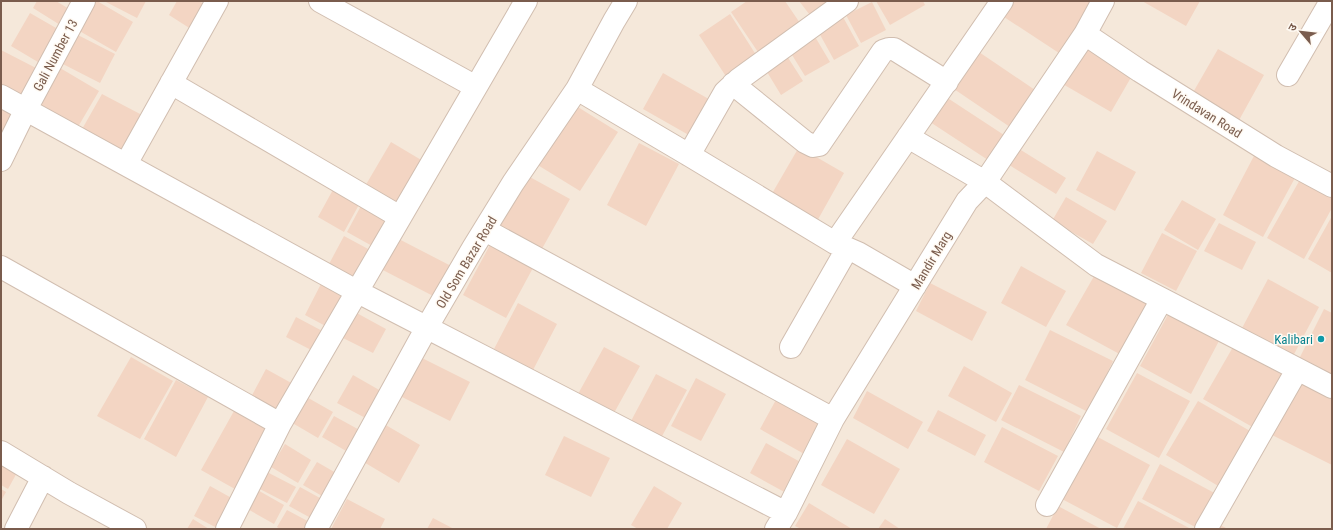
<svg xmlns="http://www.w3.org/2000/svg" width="1333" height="530" viewBox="0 0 1333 530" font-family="'Roboto Condensed','Noto Sans Devanagari',sans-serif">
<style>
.residential{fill:#f5e8da}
.building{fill:#f3d5c3}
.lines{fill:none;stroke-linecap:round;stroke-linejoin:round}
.minor-casing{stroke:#d1beb0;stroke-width:24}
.minor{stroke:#fff;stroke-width:22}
.culture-dot{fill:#0f9aa8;stroke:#fffaf3;stroke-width:1.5}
.labels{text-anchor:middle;stroke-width:3;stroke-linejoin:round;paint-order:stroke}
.street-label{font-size:13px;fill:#7a5c4d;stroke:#fffaf3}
.culture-label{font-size:13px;fill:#0d838f;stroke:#fffaf3;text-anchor:end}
</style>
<rect width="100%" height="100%" fill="#fdf6ec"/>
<!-- residential -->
<path class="residential" d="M1,1h1331v528h-1331z"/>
<!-- building -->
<path class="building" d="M37,1h19l18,11 -9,16 -32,-20z
M92,1h5l36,21 -17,30 -40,-23z
M104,1h42l-9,17z
M177,1h22l10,6 -15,24 -25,-16z
M747,1h38l19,28 -42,29 -31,-46z
M799,1h37l-23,18z
M876,1h47l2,4 -35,20z
M1011,1h86l-35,54 -61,-40z
M1142,1h58l-14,25z
M872,2l14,28 -25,13 -15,-28z
M30,13l33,19 -20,33 -32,-19z
M730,14l28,44 -31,20 -28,-43z
M843,17l16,29 -25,14 -16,-29z
M74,33l41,21 -15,29 -41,-21z
M814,35l16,27 -25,14 -16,-26z
M1083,46l50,28 -22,38 -50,-29z
M1218,49l46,26 -26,47 -47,-26z
M1,50l35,18 -15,31 -20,-11z
M976,50l59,40 -25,37 -59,-40z
M785,53l18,28 -22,14 -17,-28z
M55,65l44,26 -24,41 -44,-26z
M663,73l51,29 -20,36 -51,-29z
M102,94l40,21 -21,38 -40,-22z
M943,95l61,40 -16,25 -61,-40z
M1,104l18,9 -12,24 -6,-3z
M573,104l45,28 -38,59 -44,-27z
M391,142l37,22 -27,45 -37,-21z
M639,143l40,21 -33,62 -39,-21z
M799,147l45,26 -28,50 -46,-26z
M1016,147l50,31 -10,16 -50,-31z
M1097,151l39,21 -21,39 -39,-21z
M1255,154l41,22 -33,61 -40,-22z
M528,176l42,23 -31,55 -41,-24z
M1302,176l30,16v16l-28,51 -37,-21z
M335,186l26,15 -17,31 -26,-15z
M1066,197l41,24 -14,23 -41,-23z
M1182,200l34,19 -18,31 -34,-20z
M362,204l27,15 -15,28 -27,-15z
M1332,216v57l-24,-14z
M1219,223l37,19 -14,28 -38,-19z
M1162,233l35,18 -21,40 -35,-18z
M344,236l26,14 -15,28 -26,-14z
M393,236l62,32 -16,31 -62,-32z
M491,243l43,23 -28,52 -43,-23z
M1021,266l45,25 -20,36 -45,-24z
M1097,271l58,32 -30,54 -59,-32z
M1268,279l51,28 -27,51 -51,-28z
M322,282l27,14 -18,33 -26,-14z
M930,283l57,29 -15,29 -56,-30z
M518,303l39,21 -24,46 -39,-21z
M1324,309l8,4v70l-36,-18z
M353,311l33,18 -13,24 -34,-17z
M1170,311l50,28 -29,55 -51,-28z
M296,317l32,17 -11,19 -31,-16z
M1050,330l63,31 -25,51 -63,-32z
M604,347l36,19 -26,47 -36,-19z
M1233,347l53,30 -30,52 -53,-30z
M418,356l52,26 -20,39 -52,-26z
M131,357l42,24 -33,58 -43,-23z
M964,366l48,27 -16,29 -48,-26z
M266,369l29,16 -16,32 -30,-16z
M1137,373l53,28 -31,57 -53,-29z
M656,374l31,16 -26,48 -30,-17z
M353,375l35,20 -15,27 -36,-19z
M1299,376l33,17v72l-62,-31z
M696,378l30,16 -25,47 -30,-15z
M176,380l32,17 -32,60 -32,-18z
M1019,385l62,31 -17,36 -63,-32z
M867,391l56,31 -15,27 -55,-31z
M303,395l30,17 -15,26 -29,-17z
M777,398l46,26 -17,31 -46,-26z
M1198,401l59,34 -32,55 -59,-35z
M938,410l48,25 -11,21 -48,-25z
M234,411l41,24 -33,58 -41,-23z
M334,416l31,17 -12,22 -31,-18z
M384,424l36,21 -21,38 -37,-22z
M1002,427l56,29 -19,35 -55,-29z
M1094,435l56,30 -33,63 -57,-30z
M564,436l46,22 -19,39 -46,-22z
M847,439l53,30 -26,45 -53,-29z
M766,443l38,21 -16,30 -38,-21z
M285,444l26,16 -13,23 -27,-16z
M1,459l18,10 -11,20 -7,-4z
M317,462l26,15 -14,23 -26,-15z
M1160,464l62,33 -23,32 -57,-30z
M265,471l31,16 -9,16 -31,-16z
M210,486l27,15 -18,28 -25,-13z
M654,486l28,17 -15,26h-29l-7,-4z
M300,487l29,16 -11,19 -29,-16z
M254,488l30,17 -10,19 -30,-17z
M1,489l5,3 -5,9z
M347,499l38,20 -5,10h-49z
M1138,501l53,28h-68z
M809,503l43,26h-51l-6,-3z
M1058,506l43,23h-55z
M287,510l28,15 -3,4h-32l-3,-2z
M433,518l21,11h-27z
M193,519l16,10h-22z
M885,519l15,10h-22z
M1218,524l10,5h-13z"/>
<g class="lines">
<defs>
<path id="minor" d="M320,1l156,86
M1085,34l55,37 136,85 56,30
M1288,75l43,-74
M171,83l229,134
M733,84l72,58 8,4 6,-1 64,-94 6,-2h5l53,33
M577,89l112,66 146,88 23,10 57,33
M1,96l357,196 428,221
M908,137l77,45 111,83 236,122
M689,155l36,-63 13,-12 109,-79
M1,160l25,-51 58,-108
M126,164l91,-163
M485,230l348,189
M835,243l167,-242
M1,267l279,157
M791,347l56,-98
M1,452l68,41 66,36
M1047,505l115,-206
M16,529l27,-52
M227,529l53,-105 246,-423
M316,529l111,-202 46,-79 40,-65 64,-94 37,-68 12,-20
M776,529l10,-16 47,-94 134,-218 18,-19 100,-148 18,-33
M1206,529l91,-159"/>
</defs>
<!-- minor casing -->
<use href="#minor" class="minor-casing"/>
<!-- minor -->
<use href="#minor" class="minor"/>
</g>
<!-- markers -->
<circle class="culture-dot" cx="1321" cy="339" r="4"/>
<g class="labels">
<!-- street labels -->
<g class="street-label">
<text transform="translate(55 55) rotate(-62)" y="5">Gali Number 13</text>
<text transform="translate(1207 113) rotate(32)" y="5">Vrindavan Road</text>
<text transform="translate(931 260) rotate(-59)" y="5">Mandir Marg</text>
<text transform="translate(466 262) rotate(-59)" y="5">Old Som Bazar Road</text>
</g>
<!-- culture labels -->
<g class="culture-label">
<text x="1313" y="344">Kalibari</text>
</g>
</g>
<!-- border -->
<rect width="1333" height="530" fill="none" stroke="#7a5c4d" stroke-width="4"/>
<!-- north arrow -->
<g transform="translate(1301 32) rotate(298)" stroke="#fffaf3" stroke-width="3" paint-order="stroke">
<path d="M0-3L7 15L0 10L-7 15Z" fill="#7a5c4d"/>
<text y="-6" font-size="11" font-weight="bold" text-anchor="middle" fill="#7a5c4d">उ</text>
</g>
</svg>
